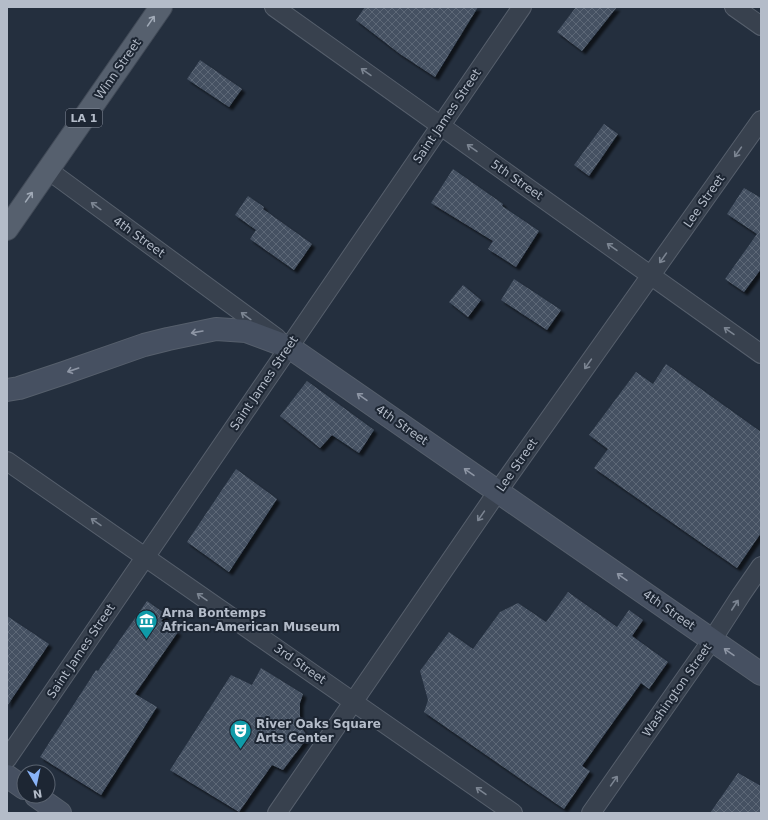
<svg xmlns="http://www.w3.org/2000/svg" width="768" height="820" viewBox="0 0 768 820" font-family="'DejaVu Sans',sans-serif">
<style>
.building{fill:url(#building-cross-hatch);filter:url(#shadow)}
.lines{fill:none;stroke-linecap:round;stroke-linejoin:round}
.minor-casing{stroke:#565f6c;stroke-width:20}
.secondary-casing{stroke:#565f6c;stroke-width:24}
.primary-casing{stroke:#414a57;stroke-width:24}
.minor{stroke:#38414e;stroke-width:18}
.secondary{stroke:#465061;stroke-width:22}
.primary{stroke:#56606e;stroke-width:22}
.oneway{stroke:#a1aab7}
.oneway2{stroke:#7c8592}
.oneway3{stroke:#8e96a5}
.labels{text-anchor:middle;stroke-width:4;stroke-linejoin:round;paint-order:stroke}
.shield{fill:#1d2633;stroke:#878f9c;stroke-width:1}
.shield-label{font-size:11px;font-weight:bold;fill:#b4bcc9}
.street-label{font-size:12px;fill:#b4bcc9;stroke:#1d2633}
.poi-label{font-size:12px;font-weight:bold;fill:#b4bcc9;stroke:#1d2633;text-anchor:start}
</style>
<defs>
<pattern id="building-cross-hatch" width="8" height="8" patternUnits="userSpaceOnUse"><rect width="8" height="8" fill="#455162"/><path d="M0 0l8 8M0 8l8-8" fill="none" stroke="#5d6877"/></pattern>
<filter id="shadow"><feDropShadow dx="3.5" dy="3.5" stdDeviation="1" flood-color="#0009"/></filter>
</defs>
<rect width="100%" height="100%" fill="#242f3e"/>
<!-- building -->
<path class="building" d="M365,7h113l-43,70 -35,-23 -44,-34z
M576,7h41l-35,44 -25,-19z
M200,60l42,29 -13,18 -42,-28z
M604,124l14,10 -29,42 -15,-11z
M453,169l50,35 -1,2 37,25 -23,36 -28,-18 5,-8 -62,-38z
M744,188l17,10v71l-17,23 -19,-13 32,-45 -30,-20z
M248,196l16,11 -1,2 49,35 -18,26 -44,-31 6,-9 -21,-15z
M514,279l47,31 -14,20 -46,-30z
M463,285l18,15 -13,17 -19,-15z
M666,364l95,68v101l-24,35 -143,-100 14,-19 -19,-14 47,-63 17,12z
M307,381l67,49 -15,23 -27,-18 -12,13 -40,-32z
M236,469l41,30 -48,73 -42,-30z
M568,592l49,35 12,-17 14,10 -11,16 36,26 -19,27 -8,-6 -59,83 8,5 -26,38 -140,-97 4,-12 -8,-29 29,-39 24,17 27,-37 18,-9 28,19z
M147,601l20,14 -6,6 17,11 -43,62 22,13 -56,88 -61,-38 56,-87 2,1z
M7,616l42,28 -42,62z
M261,668l42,26 -3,9v13l1,11 7,10 -25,33 -11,-5 -33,47 -69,-42 61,-95 21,10z
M738,773l23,13v27h-51z"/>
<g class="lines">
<defs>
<path id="minor" d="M274,7l487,347
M734,7l27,19
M48,170l229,168
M7,461l506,352
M7,759l515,-752
M277,813l221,-322 263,-371
M591,813l121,-173 29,-45 20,-29"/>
<path id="secondary" d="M7,390l12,-2 45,-15 80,-28 24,-6 48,-10 30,2 43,16 472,327
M7,776l17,12
M36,796l24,17"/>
<path id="primary" d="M7,229l154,-222"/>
</defs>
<!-- minor casing -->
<use href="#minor" class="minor-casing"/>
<!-- secondary casing -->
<use href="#secondary" class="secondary-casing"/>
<!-- primary casing -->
<use href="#primary" class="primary-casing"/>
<!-- minor -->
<use href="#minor" class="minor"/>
<!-- secondary -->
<use href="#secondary" class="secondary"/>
<!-- primary -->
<use href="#primary" class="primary"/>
</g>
<!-- one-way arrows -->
<defs><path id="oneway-shaft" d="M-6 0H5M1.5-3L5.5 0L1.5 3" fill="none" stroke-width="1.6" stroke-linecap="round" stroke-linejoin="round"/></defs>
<g class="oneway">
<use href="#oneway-shaft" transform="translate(151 21) rotate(-55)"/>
<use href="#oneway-shaft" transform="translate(29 197) rotate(-55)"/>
</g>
<g class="oneway2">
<use href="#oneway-shaft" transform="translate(366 72) rotate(-145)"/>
<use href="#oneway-shaft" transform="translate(472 148) rotate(-145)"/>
<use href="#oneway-shaft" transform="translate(738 152) rotate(125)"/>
<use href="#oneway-shaft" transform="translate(96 206) rotate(-144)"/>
<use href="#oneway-shaft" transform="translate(612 247) rotate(-145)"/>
<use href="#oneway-shaft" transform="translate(663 258) rotate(125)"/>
<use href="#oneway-shaft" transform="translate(246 316) rotate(-144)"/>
<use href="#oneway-shaft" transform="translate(729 331) rotate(-145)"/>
<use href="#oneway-shaft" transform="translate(588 364) rotate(125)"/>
<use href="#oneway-shaft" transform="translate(481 516) rotate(125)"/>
<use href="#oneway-shaft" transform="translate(96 522) rotate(-145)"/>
<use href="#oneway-shaft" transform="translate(202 597) rotate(-145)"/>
<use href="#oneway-shaft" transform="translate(735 605) rotate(-57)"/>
<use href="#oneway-shaft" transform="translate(614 781) rotate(-55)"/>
<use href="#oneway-shaft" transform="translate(481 791) rotate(-145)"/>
</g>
<g class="oneway3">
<use href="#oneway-shaft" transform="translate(197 332) rotate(170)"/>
<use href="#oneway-shaft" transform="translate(73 370) rotate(161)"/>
<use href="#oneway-shaft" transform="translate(362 397) rotate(-145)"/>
<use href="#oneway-shaft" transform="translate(469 472) rotate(-145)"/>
<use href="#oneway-shaft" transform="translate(622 577) rotate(-145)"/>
<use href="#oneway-shaft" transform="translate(729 652) rotate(-145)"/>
</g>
<!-- icons -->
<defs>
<symbol id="museum-pin" viewBox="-11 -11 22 30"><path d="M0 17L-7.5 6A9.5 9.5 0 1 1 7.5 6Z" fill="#0f9aa8" stroke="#1d2633"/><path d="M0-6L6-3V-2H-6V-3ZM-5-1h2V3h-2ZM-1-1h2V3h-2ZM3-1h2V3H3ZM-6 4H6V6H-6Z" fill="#fff"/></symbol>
<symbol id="theatre-pin" viewBox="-11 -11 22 30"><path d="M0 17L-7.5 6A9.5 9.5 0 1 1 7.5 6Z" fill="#0f9aa8" stroke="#1d2633"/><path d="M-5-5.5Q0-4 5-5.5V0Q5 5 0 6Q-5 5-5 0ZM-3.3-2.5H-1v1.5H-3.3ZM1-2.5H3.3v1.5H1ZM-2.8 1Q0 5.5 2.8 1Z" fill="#fff"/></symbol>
</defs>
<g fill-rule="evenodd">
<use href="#museum-pin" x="134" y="608" width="25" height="34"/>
<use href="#theatre-pin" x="228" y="718" width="25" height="34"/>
</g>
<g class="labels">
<!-- shield labels -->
<rect class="shield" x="66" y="109" width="36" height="18" rx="3"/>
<g class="shield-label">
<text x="84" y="122">LA 1</text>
</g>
<!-- street labels -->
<g class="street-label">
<text transform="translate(118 69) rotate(-55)" y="4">Winn Street</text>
<text transform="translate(447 116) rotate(-56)" y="4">Saint James Street</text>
<text transform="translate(517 180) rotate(35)" y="4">5th Street</text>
<text transform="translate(704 201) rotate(-55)" y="4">Lee Street</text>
<text transform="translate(139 237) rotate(36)" y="4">4th Street</text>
<text transform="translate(264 383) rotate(-56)" y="4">Saint James Street</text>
<text transform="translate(402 425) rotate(35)" y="4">4th Street</text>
<text transform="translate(517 465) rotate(-55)" y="4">Lee Street</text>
<text transform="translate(669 610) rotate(35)" y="4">4th Street</text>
<text transform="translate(81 651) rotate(-56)" y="4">Saint James Street</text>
<text transform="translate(300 664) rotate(35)" y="4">3rd Street</text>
<text transform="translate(677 690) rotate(-55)" y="4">Washington Street</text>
</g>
<!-- poi labels -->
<g class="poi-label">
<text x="162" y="617">Arna Bontemps<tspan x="162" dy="14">African-American Museum</tspan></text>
<text x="256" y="728">River Oaks Square<tspan x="256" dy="14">Arts Center</tspan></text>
</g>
</g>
<!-- border -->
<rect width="768" height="820" fill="none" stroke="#b4bcc9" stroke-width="16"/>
<!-- north arrow -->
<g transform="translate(36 784) rotate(171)"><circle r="19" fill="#1d2633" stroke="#59626f"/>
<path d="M0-3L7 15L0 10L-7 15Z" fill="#8ab4f8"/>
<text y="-6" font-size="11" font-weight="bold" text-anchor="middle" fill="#b4bcc9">N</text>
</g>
</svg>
